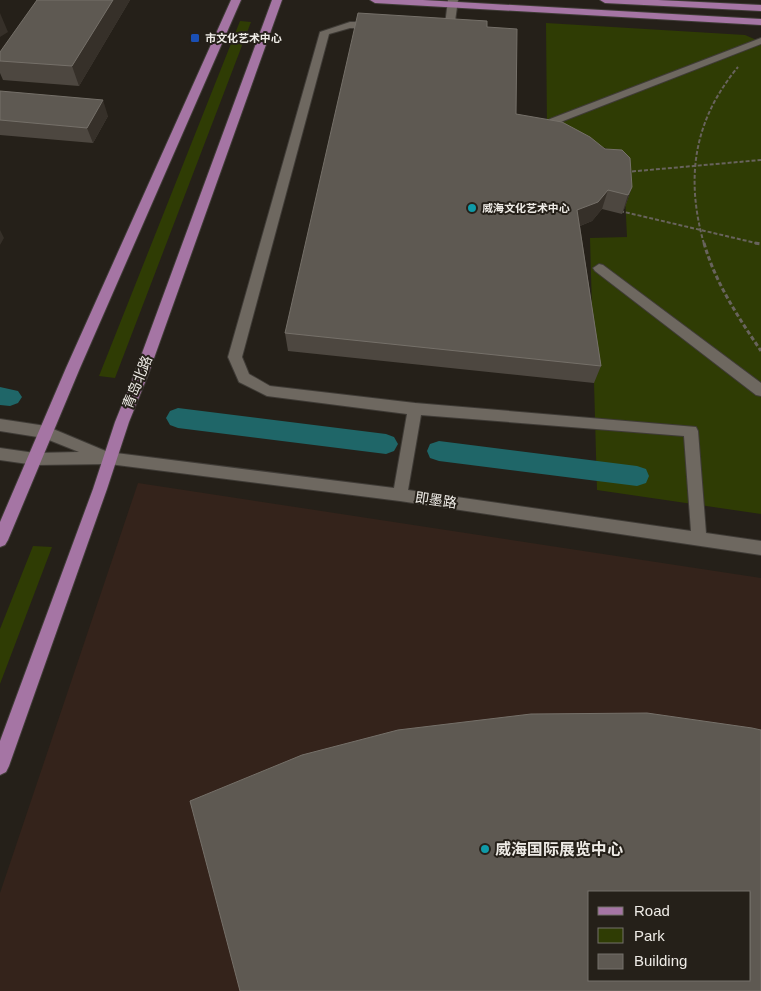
<svg xmlns="http://www.w3.org/2000/svg" width="761" height="991" viewBox="0 0 761 991" font-family="Arial,'Noto Sans SC',sans-serif">
<style>
.commercial{fill:#34231b;fill-rule:evenodd}
.green{fill:#2f3c04}
.lines{fill:none;stroke-linecap:round;stroke-linejoin:round}
.canal{fill:#1f6668;fill-rule:evenodd}
.minor-casing{stroke:#3f3b36;stroke-width:2}
.major-casing{stroke:#3f3b36;stroke-width:2}
.path-far1{stroke:#68635d;stroke-width:2;stroke-dasharray:4 2;stroke-linecap:butt}
.path{stroke:#68635d;stroke-width:3;stroke-dasharray:4.5 2.5;stroke-linecap:butt}
.minor{fill:#6e6860;fill-rule:evenodd}
.major{fill:#a575a4;fill-rule:evenodd}
.path-bridge-far1{stroke:#68635d;stroke-width:2;stroke-dasharray:4 2;stroke-linecap:butt}
.path-bridge{stroke:#68635d;stroke-width:3;stroke-dasharray:4.5 2.5;stroke-linecap:butt}
.wall{fill:#4d4740}
.shaded-wall{fill:#363029}
.building{fill:#5e5952;stroke:#757069;fill-rule:evenodd}
.transit-dot{fill:#1a4fb4;stroke:#252019;stroke-width:2}
.culture-dot{fill:#0f9aa8;stroke:#252019;stroke-width:2}
.labels{text-anchor:middle;stroke-width:4;stroke-linejoin:round;paint-order:stroke}
.far-poi-label{font-size:11px;font-weight:bold;fill:#eeebe6;stroke:#252019;text-anchor:start}
.street-label{font-size:14px;fill:#eeebe6;stroke:#252019}
.near-poi-label{font-size:16px;font-weight:bold;fill:#eeebe6;stroke:#252019;text-anchor:start}
</style>
<rect width="100%" height="100%" fill="#252019"/>
<!-- commercial -->
<path class="commercial" d="M138,483l623,95v413h-761v-98zM590,892h160v88h-160z"/>
<!-- green -->
<path class="green" d="M240,21l11,1 -136,356 -16,-2z
M546,23l199,12 16,7v472l-164,-24 -7,-252 37,-1 -4,-83 -76,-26z
M33,546l19,1 -52,137v-55z"/>
<g class="lines">
<!-- canal -->
<path class="canal" d="M0,387l18,4 4,6 -4,6 -8,3 -10,-1z
M178,408l208,26 8,3 4,7 -4,7 -8,3 -208,-26 -8,-3 -4,-7 4,-7z
M439,441l198,25 9,3 3,7 -3,7 -9,3 -198,-25 -9,-3 -3,-7 3,-7z"/>
<defs>
<path id="minor" d="M448,0h10l-4,28 -5,3 -13,-2v-4h9z
M350,22h26l5,3 -5,3h-26l-21,6 -87,323 7,17 21,12 145,17 281,24 2,4 8,102 55,8v14l-361,-54 -291,-37 -74,1 -35,-5v-12l35,5 44,-1 -35,-14 -44,-7v-12l46,7 62,26 286,36 13,-74 -140,-18 -28,-14 -11,-25 92,-325zM421,415l263,21 7,95 -283,-41z
M761,38v6l-203,79h-8l-1,-2 1,-2z
M599,264l4,1 158,118v13l-5,-1 -161,-124 -2,-3z"/>
<path id="major" d="M231,0h10l-161,368 -72,172 -3,5 -5,2v-25l66,-154z
M272,0h10l-134,375 -19,47 -22,67 -98,277 -3,6 -6,3v-34l93,-252 22,-67 19,-47z
M370,0h53l338,19v6l-386,-22z
M600,0h58l103,5v6l-156,-8z"/>
</defs>
<!-- minor casing -->
<use href="#minor" class="minor-casing"/>
<!-- major casing -->
<use href="#major" class="major-casing"/>
<!-- path-far1 -->
<path class="path-far1" d="M704,244c-19,-67 -10,-124 34,-177"/>
<!-- path -->
<path class="path" d="M704,243c11,39 34,74 57,108"/>
<!-- minor -->
<use href="#minor" class="minor"/>
<!-- major -->
<use href="#major" class="major"/>
<!-- path-bridge-far1 -->
<path class="path-bridge-far1" d="M626,172l135,-12
M620,211l140,33"/>
<!-- path-bridge -->
<path class="path-bridge" d="M755,243l6,1"/>
</g>
<!-- wall -->
<path class="wall" d="M37,0h93l-51,86 -76,-6 -3,-7v-12z
M487,27l29,87 116,73 -7,20 -3,7 -20,-5 -10,12 -12,5 21,140 -7,17 -306,-32 -3,-18z
M0,91l108,25 -15,27 -93,-8z"/>
<!-- shaded-wall -->
<path class="shaded-wall" d="M113,0h17l-51,86 -7,-20z
M0,13l8,19 -8,5z
M103,100l5,16 -15,27 -6,-15z
M632,187l-7,20 -3,7 6,-19z
M608,190l-6,19 -10,12 -20,8 5,-19z
M0,230l4,8 -4,7z"/>
<!-- building -->
<path class="building" d="M37,0h76l-41,66 -72,-5v-9z
M358,13l129,8v6l30,2 -1,85 46,8 28,15 15,12 17,1 8,8 2,29 -4,8 -20,-5 -10,12 -21,8 24,156 -316,-33z
M0,91l103,9 -16,28 -87,-8z
M647,713l105,15 9,2v261h-521l-50,-190 112,-46 96,-25 133,-16zM590,892h160v88h-160z"/>
<!-- markers -->
<rect class="transit-dot" x="190" y="33" width="10" height="10" rx="2.5"/>
<g class="culture-dot">
<circle cx="472" cy="208" r="5"/>
<circle cx="485" cy="849" r="5"/>
</g>
<g class="labels">
<!-- far-poi labels -->
<g class="far-poi-label">
<text x="205" y="42">市文化艺术中心</text>
<text x="482" y="212">威海文化艺术中心</text>
</g>
<!-- street labels -->
<g class="street-label">
<text transform="translate(137 382) rotate(-68)" y="5">青岛北路</text>
<text transform="translate(436 500) rotate(8)" y="5">即墨路</text>
</g>
<!-- near-poi labels -->
<g class="near-poi-label">
<text x="495" y="855">威海国际展览中心</text>
</g>
</g>
<!-- legend -->
<rect x="588" y="891" width="162" height="90" fill="#252019" stroke="#75716b"/>
<rect x="598" y="907" width="25" height="8" fill="#a575a4" stroke="#75716b"/>
<text x="634" y="916" font-size="15" fill="#eeebe6">Road</text>
<rect x="598" y="928" width="25" height="15" fill="#2f3c04" stroke="#75716b"/>
<text x="634" y="941" font-size="15" fill="#eeebe6">Park</text>
<rect x="598" y="954" width="25" height="15" fill="#5e5952" stroke="#75716b"/>
<text x="634" y="966" font-size="15" fill="#eeebe6">Building</text>
</svg>
